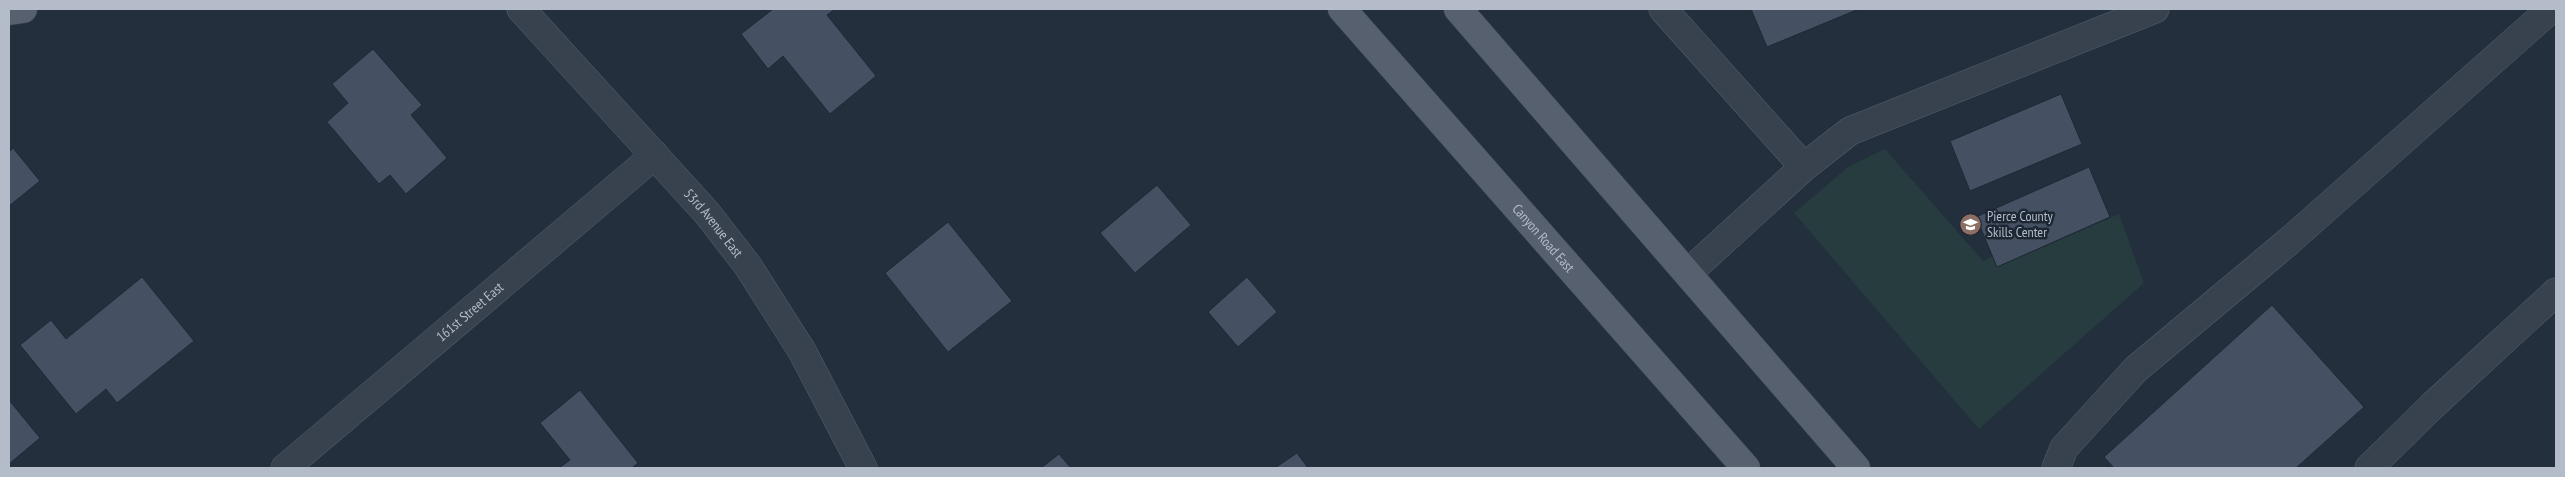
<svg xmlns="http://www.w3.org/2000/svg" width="2565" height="477" viewBox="0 0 2565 477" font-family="'PT Sans Narrow',sans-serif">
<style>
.green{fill:#263c3f}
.building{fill:#455162;stroke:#1f2835}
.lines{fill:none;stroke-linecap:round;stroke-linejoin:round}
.minor-casing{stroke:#565f6c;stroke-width:29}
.major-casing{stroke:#414a57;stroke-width:29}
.minor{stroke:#38414e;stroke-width:28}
.major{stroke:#56606e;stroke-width:28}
.labels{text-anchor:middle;stroke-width:5;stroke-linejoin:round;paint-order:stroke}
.poi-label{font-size:14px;fill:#b4bcc9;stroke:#1d2633;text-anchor:start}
.street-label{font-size:14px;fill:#b4bcc9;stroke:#1d2633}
</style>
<rect width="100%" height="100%" fill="#242f3e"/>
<!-- green -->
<path class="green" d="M1885,149l98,112 10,-5 5,11 121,-53 25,69 -165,146 -185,-216 54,-46z"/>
<!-- building -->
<path class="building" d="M773,9h62l-8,6 49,61 -46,38 -47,-58 -15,13 -27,-35z
M1751,9h108l-92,38z
M373,49l49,56 -11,10 36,43 -41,36 -16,-19 -11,9 -52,-62 21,-19 -16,-19z
M2061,94l21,50 -112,47 -20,-50z
M13,148l27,33 -31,25v-54z
M2089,167l21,50 -113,50 -21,-50z
M1157,185l34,40 -56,48 -35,-40z
M948,222l64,79 -64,51 -63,-79z
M142,277l52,64 -77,62 -11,-14 -30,25 -56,-69 31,-25 15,19z
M1247,277l30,35 -39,35 -30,-35z
M2272,305l92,102 -68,61h-182l-10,-11z
M580,390l58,73 -6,5h-73l11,-8 -30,-37z
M9,400l31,38 -31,26z
M1297,453l11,15h-33z
M1059,454l12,14h-30z"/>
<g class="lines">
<defs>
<g id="minor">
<path id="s1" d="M521,9l186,204 41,53 54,85 61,117"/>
<path d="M1663,9l141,158"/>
<path d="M1688,273l116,-106 46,-36 305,-122"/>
<path id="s2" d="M285,468l370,-313"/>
<path d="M2056,468l8,-20 72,-79 152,-127 263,-233"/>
<path d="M2369,468l62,-61 125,-115"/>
</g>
<g id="major">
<path id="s3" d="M1342,9l404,459"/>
<path d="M1458,9l398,459"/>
<path d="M9,11l14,-2"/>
</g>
</defs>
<!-- minor casing -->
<use href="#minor" class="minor-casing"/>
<!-- major casing -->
<use href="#major" class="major-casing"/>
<!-- minor -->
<use href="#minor" class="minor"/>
<!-- major -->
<use href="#major" class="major"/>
</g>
<!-- icons -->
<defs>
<symbol id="university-disc" viewBox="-11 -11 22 22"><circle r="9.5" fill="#8d6e63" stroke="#1d2633"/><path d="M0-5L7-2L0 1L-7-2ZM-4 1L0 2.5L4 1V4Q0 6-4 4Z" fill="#fff"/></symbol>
</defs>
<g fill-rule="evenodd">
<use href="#university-disc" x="1958" y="212" width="25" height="25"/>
</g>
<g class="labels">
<!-- poi labels -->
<g class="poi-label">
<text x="1987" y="221">Pierce County<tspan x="1987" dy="16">Skills Center</tspan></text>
</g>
<!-- street labels -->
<g class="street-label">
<text dy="5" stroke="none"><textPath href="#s1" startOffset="288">53rd Avenue East</textPath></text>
<text dy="5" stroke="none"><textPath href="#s3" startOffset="305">Canyon Road East</textPath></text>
<text dy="5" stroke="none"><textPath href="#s2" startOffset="242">161st Street East</textPath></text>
</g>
</g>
<!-- border -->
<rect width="2565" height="477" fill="none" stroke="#b4bcc9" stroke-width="20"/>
</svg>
